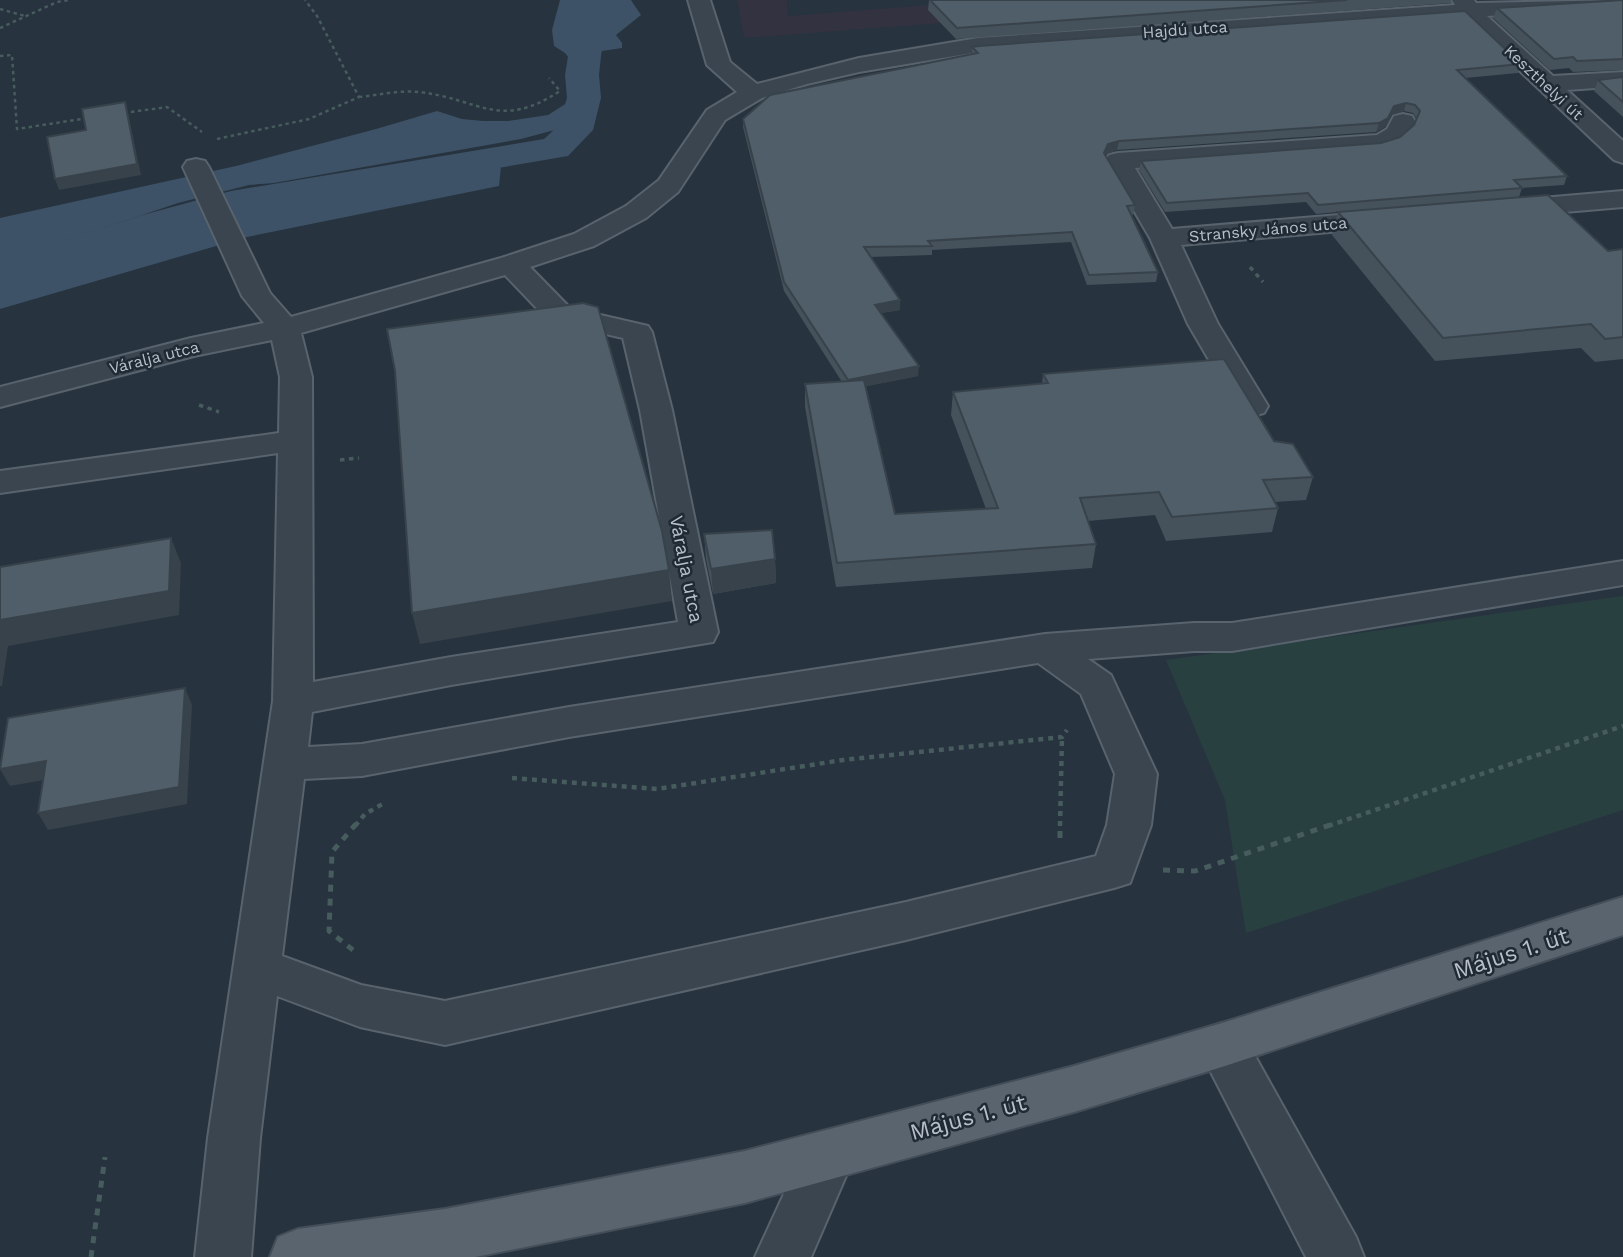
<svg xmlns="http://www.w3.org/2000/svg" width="1623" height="1257" viewBox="0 0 1623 1257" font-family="'Work Sans',sans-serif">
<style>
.medical{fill:#333241}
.green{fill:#294040}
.water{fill:#3d5267}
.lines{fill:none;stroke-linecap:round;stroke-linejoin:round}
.canal{fill:#3d5267;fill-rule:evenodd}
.minor-casing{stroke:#58636d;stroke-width:4}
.major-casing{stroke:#444e59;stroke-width:4}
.path-far3{stroke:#475c5d;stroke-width:2.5;stroke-dasharray:3.5 3.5;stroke-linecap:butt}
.path-far2{stroke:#475c5d;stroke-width:3.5;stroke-dasharray:4.5 4.5;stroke-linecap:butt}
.path-far1{stroke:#475c5d;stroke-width:4.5;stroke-dasharray:5 5;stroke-linecap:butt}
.path{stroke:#475c5d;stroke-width:5;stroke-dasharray:7 7;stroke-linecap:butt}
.minor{fill:#3b454f;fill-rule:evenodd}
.major{fill:#59646f;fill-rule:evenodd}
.wall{fill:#45515b}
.shaded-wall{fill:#38424a}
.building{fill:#505e6a;stroke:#38424a;stroke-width:2}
.labels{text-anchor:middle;stroke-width:5;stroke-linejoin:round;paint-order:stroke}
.far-street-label{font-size:16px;fill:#b7c0ca;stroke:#1f2a35}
.street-label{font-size:19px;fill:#b7c0ca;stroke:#1f2a35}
.near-street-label{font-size:23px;fill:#b7c0ca;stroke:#1f2a35}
</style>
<rect width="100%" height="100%" fill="#27333f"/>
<!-- medical -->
<path class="medical" d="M737,0h50l1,16 142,-11 11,18 -197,15z"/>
<!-- green -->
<path class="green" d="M1623,596v214l-377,123 -21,-133 -59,-140z"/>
<!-- water -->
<path class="water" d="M560,0h71l10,15 -25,20 6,8v5l-20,3 -12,17 -12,1 -13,-16 -11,-7 -2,-16z
M575,88l23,1 -6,31 -71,19 -247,44 -25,2 -71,18 -178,60v-45l236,-52 140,-37 61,-18 25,8 21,2h25l40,-6 22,-14z
M501,166l-2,20 -252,51 -247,72v-26l152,-51 95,-24z"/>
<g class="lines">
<!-- canal -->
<path class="canal" d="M577,0h30l-8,75 2,23 -8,32 -25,26 -333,57 -68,19 -167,56v-26l139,-46 92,-25 313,-52 14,-13 9,-28 -2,-23z"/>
<defs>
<path id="minor" d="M688,0h22l20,62 27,22 102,-26 119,-20 477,-33 -3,-5h22l2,3 147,-3v8l-136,8 66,60 70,-4v14l-56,4 56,51v22l-9,-3 -151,-143 -485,35 -119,20 -52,12 -45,14 -37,22 -47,72 -32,26 -52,28 -64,21 40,41 78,18 4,6 20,78 46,222 -5,10 -262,43 -139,27 -4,35 54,-3 207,-37 476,-73 149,-11h38l391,-62v24l-391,66h-38l-106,8 23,16 46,99 -6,51 -21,58 -16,5 -208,52 -461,105 -85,-18 -83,-31 -17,142 -9,119h-56l13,-119 65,-437 5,-248 -278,40v-22l279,-38 1,-56 -8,-37 -78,16 -194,51v-20l191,-49 73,-15 -22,-27 -59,-129 4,-6 9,-2 9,2 4,6 61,126 21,24 210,-59 73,-24 52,-28 33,-26 48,-70 30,-18 -30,-27zM505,275l44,46 74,17 17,72 38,212 -227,35 -138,25 -1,-305 -11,-44zM1038,663l43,31 34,80 -8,51 -11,31 -190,46 -461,99 -84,-16 -79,-29 22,-177 58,-3 207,-39z
M1403,114l9,2 3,5c-7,19 -18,24 -37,29l-243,18 37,61 215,-18 10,2 4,6 -4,6 -10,2 -206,18 37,79 50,82 -4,7 -12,3 -12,-3 -52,-89 -38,-86 -45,-77 4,-6 9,-2 259,-18 10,-6 7,-13z
M1623,191v16l-116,10 -10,-2 -4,-6 4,-6 10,-2z
M1222,1023l18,6 116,208 8,20h-58l-109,-212 7,-16z
M829,1130l19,7 7,18 -44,102h-56l55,-120z"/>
<path id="major" d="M1623,897v38l-401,132 -148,45 -329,91 -270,54h-205l8,-20 20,-8 147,-20 300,-58 329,-85 148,-43z"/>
</defs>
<!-- minor casing -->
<use href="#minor" class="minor-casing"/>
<!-- major casing -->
<use href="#major" class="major-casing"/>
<!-- path-far3 -->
<path class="path-far3" d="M0,9l25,7
M0,28l57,-26 12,-2
M0,56l12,-1 5,74 71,-11
M359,97c20,-2 40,-7 60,-5 61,7 80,39 141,-1l-11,-13
M124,113l43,-6 35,25
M217,139l92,-20 50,-22 -42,-81 -12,-16"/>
<!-- path-far2 -->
<path class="path-far2" d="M1250,267l13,15
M199,405l20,7
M340,460l19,-2"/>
<!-- path-far1 -->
<path class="path-far1" d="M512,778l145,11 186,-29 219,-23 5,-7
M355,826l10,-12 21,-12
M1060,826l2,-89
M1328,826l295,-100"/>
<!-- path -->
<path class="path" d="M1060,838v-14
M1163,870l32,1 138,-47
M353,950l-24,-19 3,-79 24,-28
M91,1257l14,-100"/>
<!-- minor -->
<use href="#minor" class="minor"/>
<!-- major -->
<use href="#major" class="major"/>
</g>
<!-- wall -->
<path class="wall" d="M929,0h522v3l-495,36 -28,-29z
M1623,0v70l-50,2 -4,-4 -19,2 -57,-52 4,-10z
M972,47l549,17 -3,9 -53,5 102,98 -3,9 -42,3 -3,9 89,54 15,-2v110l-28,3 -14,-14 -146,13 -103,-126 6,-23 -22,2 -10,-12 -141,10 -26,-42 2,-9 240,-18 19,-6 14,-12 3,-6 -4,-6 -9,-2 -12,4 -7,12 -9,5 -259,18 -10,4 -1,2 29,49 -2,10h-2l27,57 -2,10 -69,3 -16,-43 -139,8v5l-62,2 30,43v10l-19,3 37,63 -52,10 29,128 91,-5 -35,-94 2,-23 89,-8 1,-10 231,67 39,36 -7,23 -31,2 3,6 -6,24 -106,9 -11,-26 -67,6 8,23 -4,24 -256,19 -31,-180v-23l37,-2 -58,-91 -41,-164v-8l229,-64z
M1623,77v40l-29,-26 4,-11z
M704,534l71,25 1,24 -63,11 -7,-35z"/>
<!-- shaded-wall -->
<path class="shaded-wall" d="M125,102l3,11 13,62 -82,15 -4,-11z
M1406,103l-2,8 -12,4 -7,12 -9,5 3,-9 15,-17z
M1119,141l-2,9 -10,4 -4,8 1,-9 4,-9z
M900,300v10l-25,4v-9z
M919,366l-1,10 -70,14v-10z
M171,538l10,25 -2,52 -171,31 -6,40h-2v-66z
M775,559l1,24 -63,11 -2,-25z
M669,570l3,31 -252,43 -8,-31z
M185,688l7,17 -5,99 -139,26 -10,-17z
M46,761l9,17 -45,8 -10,-17z"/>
<!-- building -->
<path class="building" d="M930,0h417l-390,28z
M1623,0v59l-46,2 -4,-4 -19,2 -57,-51z
M1465,11l56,53 -64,6 110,106 -53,4 8,8 -204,17 -10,-12 -141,10 -26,-42 240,-18 19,-6 14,-12 6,-14 -5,-6 -9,-2 -12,3 -6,12 -9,5 -260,18 -11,3 -4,9 31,52 -8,1 31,66 -69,3 -17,-43 -144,9 4,5 -68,1 36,53 -25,5 44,61 -71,14 -64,-98 -41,-163 27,-24 208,-42 -6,-6 7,-1z
M1623,77v25l-25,-22z
M125,102l12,62 -82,15 -8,-42 39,-7 -4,-21z
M1548,195l60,56 15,-2v88l-18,2 -14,-15 -148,14 -105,-126z
M583,303l15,4 64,224 7,39 -257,43 -17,-242 -8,-42z
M1224,359l50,82 19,3 20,33 -50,3 15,28 -106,9 -13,-25 -79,6 16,46 -259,19 -32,-179 59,-4 31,134 103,-6 -45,-116 95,-9 -5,-9z
M772,530l3,29 -64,10 -7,-35z
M171,538l-2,53 -169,29v-53z
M185,688l-6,99 -141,26 8,-52 -46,8 8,-51z"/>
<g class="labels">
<!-- far-street labels -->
<g class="far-street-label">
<text transform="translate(1185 29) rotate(-4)" y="6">Hajdú utca</text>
<text transform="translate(1544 82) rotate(43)" y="6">Keszthelyi út</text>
<text transform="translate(1268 229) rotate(-5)" y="6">Stransky János utca</text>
<text transform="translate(154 357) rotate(-14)" y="6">Váralja utca</text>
</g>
<!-- street labels -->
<g class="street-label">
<text transform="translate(687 569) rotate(79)" y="7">Váralja utca</text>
</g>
<!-- near-street labels -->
<g class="near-street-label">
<text transform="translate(1511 953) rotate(-18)" y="8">Május 1. út</text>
<text transform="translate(968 1117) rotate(-15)" y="8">Május 1. út</text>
</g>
</g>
</svg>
